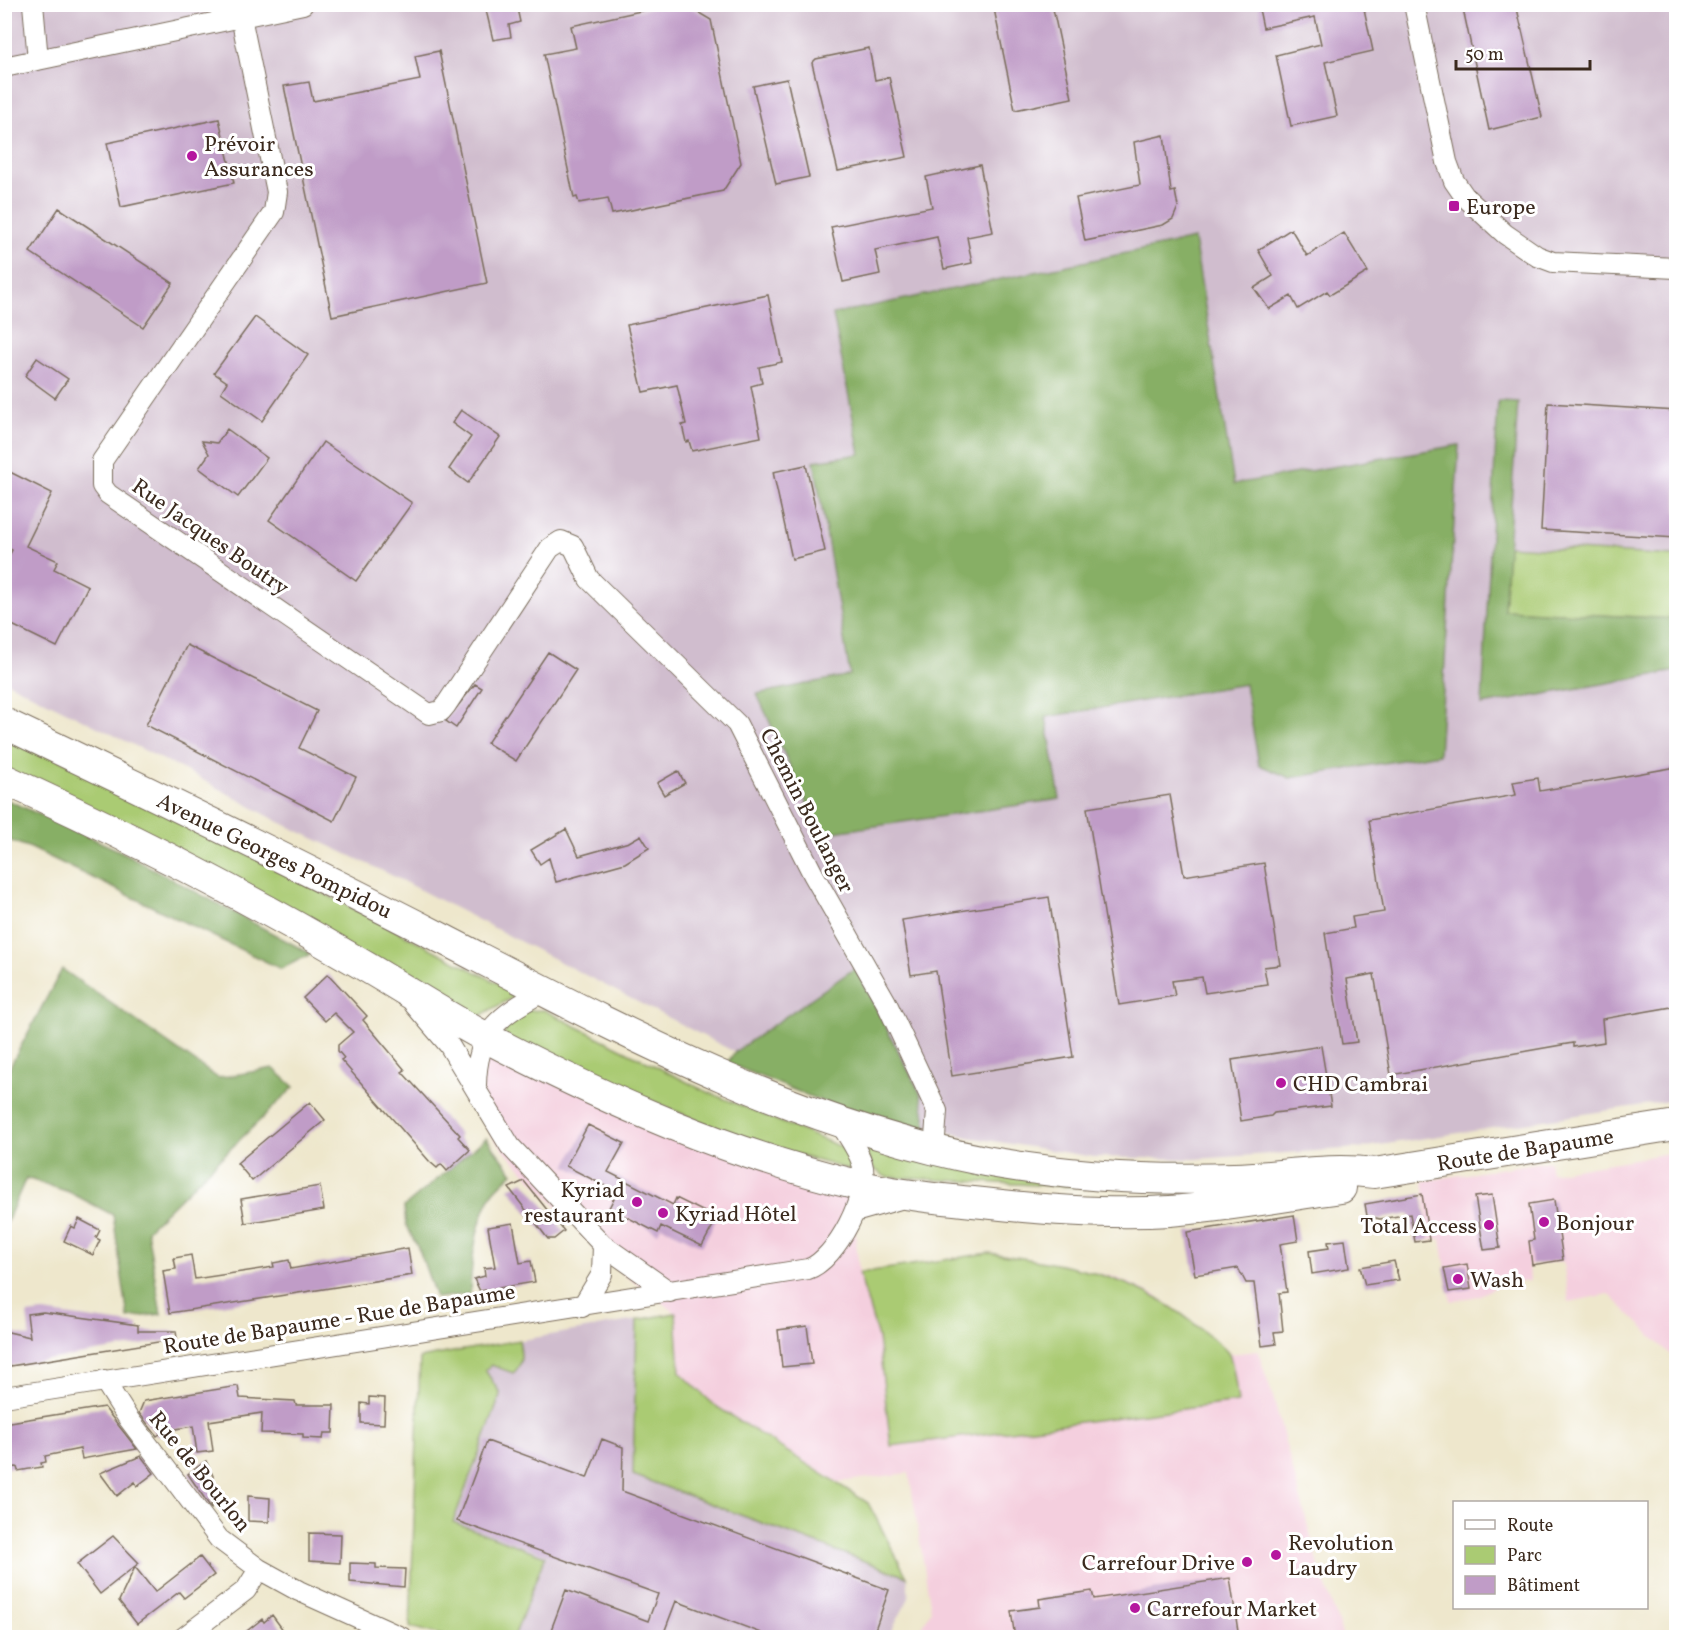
<svg xmlns="http://www.w3.org/2000/svg" width="1681" height="1642" viewBox="0 0 1681 1642" font-family="Vollkorn,serif">
<style>
.built{fill:#f4cfde}
.industrial{fill:#d0bdce}
.green{fill:#aacb73;stroke:#727a48;stroke-width:1.5}
.forest{fill:#87af65;stroke:#616c42;stroke-width:1.5}
.building{fill:#c09cc7}
.lines{fill:none;stroke-linecap:round;stroke-linejoin:round}
.street-casing{stroke:#7a6c5b;stroke-width:22}
.primary-casing{stroke:#7a6c5b;stroke-width:32}
.street{stroke:#fff;stroke-width:20}
.primary{stroke:#fff;stroke-width:30}
.poi-dot{fill:#b5179e;stroke:#fff;stroke-width:2}
.labels{text-anchor:middle;stroke-width:6;stroke-linejoin:round;paint-order:stroke}
.poi-label{font-size:22px;fill:#3b2a1e;stroke:#fff;text-anchor:start}
.street-label{font-size:22px;fill:#3b2a1e;stroke:#fff}
</style>
<rect width="100%" height="100%" fill="#fff"/>
<filter id="ink" filterUnits="userSpaceOnUse"><feTurbulence type="fractalNoise" baseFrequency=".0167" numOctaves="2"/><feDisplacementMap in="SourceGraphic" scale="12" xChannelSelector="R" yChannelSelector="G"/><feConvolveMatrix kernelMatrix="1 2 1 2 8 2 1 2 1" color-interpolation-filters="sRGB"/></filter>
<filter id="wash" filterUnits="userSpaceOnUse"><feTurbulence type="fractalNoise" baseFrequency=".008" numOctaves="4" result="noise"/><feDisplacementMap in="SourceGraphic" scale="24" xChannelSelector="R" yChannelSelector="G"/><feGaussianBlur stdDeviation="1.35" result="paint"/><feColorMatrix in="noise" values="0 0 0 0 0 0 0 0 0 0 0 0 0 0 0 0 0 1.4 0 .05"/><feComposite in="paint" operator="in"/></filter>
<g filter="url(#wash)">
<rect width="100%" height="100%" fill="#eee7cc"/>
<!-- built -->
<path class="built" d="M475,1042l377,150 7,81 130,-20 67,11 59,13 40,18 37,26 37,33 29,-3 15,46 46,169 24,71h-426l14,-27 -22,-137 -71,9 -124,-77 -34,-34 -4,-58 -68,-50 -114,-124 -28,-54z
M1676,1152v208l-67,-66 -40,8 -6,-41 -34,4 1,16 -29,3 -22,12 -28,5 -10,-62 -12,1 -6,-59 126,-20 2,12z"/>
<!-- industrial -->
<path class="industrial" d="M4,5h1672v551l-169,-9 -3,63 172,9v481l-316,48 -165,11 -101,-2 -126,-20 -85,-21 -61,-19 -431,-222 -112,-53 -81,-45 -193,-96z
M676,1313l4,59 34,33 154,98 39,74 2,21 -21,39 -440,1 -38,-11 10,-269z"/>
<!-- green -->
<path class="green" d="M1507,546l169,10v63l-172,-9z
M4,733l116,55 399,206 -43,24 -471,-248z
M544,1010l159,80 138,57 11,11 2,10 -4,2 -109,-31 -235,-101 -4,-16 18,-11z
M859,1140l234,48 -207,-11 -12,-8z
M989,1253c83,13 150,21 215,79 8,6 18,13 24,21 6,8 8,38 10,49l-347,44 -13,-108 -19,-65z
M676,1313l4,59 34,33 154,98 39,74 -274,-102 4,-155z
M519,1340c2,12 5,25 -6,33l-22,-8 -6,5 15,23 -1,6 -46,123 92,34 -31,81h-66l-38,-10 10,-269z"/>
<!-- forest -->
<path class="forest" d="M1194,239l40,245 225,-39 -20,309 -149,24 -31,-13 -14,-81 -199,33 14,82 -239,35 -64,-140 93,-19 -36,-214 46,-7 -27,-140z
M1498,401l20,1 -14,208 172,9v52l-194,34z
M5,799l115,52 191,103 -30,15 -250,-121 -26,-9z
M855,968l66,127 7,38 -50,-9 -151,-61 9,-12z
M62,969l156,109 55,-10 21,19 -147,143 14,84 -33,4 -15,-103 -44,-23 -43,-14 -21,48v-150z
M486,1138l27,35c-6,6 -15,13 -20,20 -17,26 -22,71 -23,101l-34,4 -16,-46 -14,-27 -2,-18z"/>
<g id="blocks">
<!-- building -->
<path class="building" d="M516,4l4,18 -11,3 2,12 -18,3 -7,-30z
M673,4h11l27,16 30,143 -18,28 -111,23 -4,-16 -29,5 -2,-6 -3,1 -30,-144 32,-6 -5,-22z
M993,4h59l20,94 -57,12z
M1258,4h105l10,47 -48,11 12,54 -46,10 -15,-71 45,-11 -6,-27 -52,11z
M1462,4h54l26,113 -53,13z
M869,48l6,32 14,-3 18,80 -69,14 -26,-108 4,-4z
M439,51l48,232 -155,33 -48,-230 25,-4 4,19 107,-21 -5,-24z
M787,79l22,98 -33,7 -23,-98z
M219,119l15,64 -113,24 -14,-64z
M1164,135l7,57 4,-1 3,16 -5,12 -10,6 -78,16 -9,-43 64,-13 -6,-43z
M980,165l13,67 -26,5 5,26 -28,6 -7,-32 -62,13 5,24 -37,8 -12,-55 101,-20 -6,-30z
M59,208l114,75 -30,44 -113,-75z
M1291,229l16,27 37,-23 24,39 -38,23 -3,-4 -29,18 -7,-13 -22,13 -15,-21 19,-12 -15,-26z
M768,295l14,67 -23,5 3,16 -11,3 10,51 -69,14 -3,-10 -3,1 -4,-17 4,-1 -9,-39 -34,7 -16,-67z
M255,317l53,38 -46,66 -41,-29 6,-10 -13,-9z
M37,358l31,21 -13,19 -30,-22z
M1548,403l129,8v127l-136,-8z
M461,410l39,27 -32,46 -19,-14 22,-32 -19,-14z
M227,429l40,29 -29,39 -39,-29 10,-14 -7,-13 15,2z
M323,442l89,61 -56,78 -87,-61z
M806,465l19,86 -33,8 -19,-87z
M4,469l48,24 -26,53 32,15 -4,8 34,17 -31,61 -53,-26v-56l8,-15 -8,-4z
M187,645l130,66 -18,37 57,29 -22,44 -188,-96z
M548,652l28,18 -60,91 -29,-18z
M475,684l7,4 -26,40 -10,-7z
M1677,767v239l-75,13 2,23 -31,5v-4l-182,32 -17,-101 -27,5 10,63 -15,2 -17,-111 29,-5 -2,-11 32,-5 -15,-92 147,-25 -3,-13 25,-4 2,13z
M678,771l7,12 -21,12 -7,-12z
M1170,795l14,81 80,-13 16,102 -16,2 3,17 -62,9 -3,-16 -30,4 3,15 -56,9 -32,-197z
M566,829l13,27 50,-14 12,-7 8,13 -24,15 -69,19 -7,-24 -9,6 -9,-14z
M1049,897l24,160 -121,19 -16,-105 -25,4 -9,-55z
M328,974l39,42 -4,4 42,50 -3,2 58,63 -2,2 12,13 -23,21 -6,-7 -4,4 -7,-6 -89,-102 3,-2 -6,-7v-6l15,-13 -19,-19 -9,8 -22,-23z
M1321,1046l10,60 -57,7 -3,3 -30,5 -9,-61z
M310,1102l15,18 -73,61 -15,-18z
M588,1125l36,18 -16,29 65,33 3,-7 41,20 -15,28 -41,-20 -3,7 -49,-25 8,-16 -51,-26z
M524,1181l40,50 -10,8h-6l-39,-51z
M320,1186l4,24 -79,13 -4,-24z
M1422,1194l7,46 -14,2 -5,-28 -30,5 -13,-3 -2,-12z
M1492,1195l8,53 -16,2 -9,-53z
M1554,1200l9,60 -31,5 -3,-24 5,-1 -5,-36z
M1294,1215l4,26 -18,3 7,48 -8,1 4,38 -9,1 2,12 -14,2 -8,-63h-8l-8,-15 -43,7 -8,-43z
M79,1219l21,11 -4,8 4,2 -7,15 -29,-14 7,-15 4,2z
M513,1223l7,40 11,-2 4,21 -55,9 -6,-12 11,-3 -1,-8 11,-1 -7,-40z
M1345,1240l4,28 -37,6 -3,-23 20,-3 -1,-6z
M408,1248l4,27 -242,38 -7,-42 13,-2 -2,-11 17,-3 4,24 79,-12 -1,-4 16,-3 2,9z
M1394,1261l5,19 -34,5 -5,-18z
M1467,1264l4,25 -22,3 -5,-24z
M43,1312l95,13v6h38l1,8 -173,28v-36l26,6 -3,-23z
M807,1326l5,38 -30,3 -4,-37z
M238,1386l2,12 55,3 1,4h38l-1,28h-9l-1,6 -20,-1v-4l-42,-1 1,-20 -53,8 4,30 -16,2 -4,-27 -29,5 -7,5 -18,-23 5,-12z
M369,1397l16,1 -1,26 -23,-1v-20l8,1z
M104,1407l33,42 -55,10 -2,-10 -35,7 1,6 -5,1 1,4 -24,4 -1,-4 -13,1v-45z
M602,1439l21,8 -1,44 267,99 -17,48h-97l-99,-37 -14,37h-114l18,-48 82,31 10,-27 -201,-73 30,-80 100,37z
M141,1456l13,17 -17,13 -2,-4 -18,14 -17,-23z
M206,1461l7,15 -2,32 -23,-34z
M248,1496l22,2 -1,24 -21,-1z
M309,1533l32,1 -1,29 -31,-2z
M113,1536l26,27 -39,31 -23,-30z
M200,1557l14,18 -30,23 -5,-6 -42,32 -18,-23 16,-34 20,25z
M350,1563l26,1v4l29,1 -1,18 -54,-5z
M1230,1578l9,60h-224l-4,-27 29,-4 -1,-8 53,-8 2,8z
M272,1615l17,23h-51l24,-19 2,3z"/>
</g>
</g>
<g filter="url(#ink)">
<use href="#blocks" fill-opacity="0" stroke="#7a6c5b" stroke-width="1.5"/>
<g class="lines">
<defs>
<path id="street" d="M33,4l5,56
M1414,4l33,158 7,19 11,16 40,37 32,22 16,6 123,6
M241,17l36,175 -3,20 -172,249v25l6,8 321,220 12,-3 5,-6 104,-157 11,-7 12,5 16,33 148,145 76,150 73,128 51,109 -3,39
M4,67l299,-63
M414,1004l35,41 61,101 93,99 67,47
M476,1085c1,-55 23,-69 68,-94
M855,1212l49,-14
M582,1307l20,-33 1,-29
M104,1380l24,38 91,121 40,30 40,22 104,47
M4,1397l804,-128c28,-9 63,-77 54,-106 -4,-13 -15,-28 -22,-40
M183,1638l63,-48 13,-21"/>
<path id="primary" d="M4,723c147,70 293,141 437,215 175,90 349,185 544,223 82,15 166,20 249,17 48,-1 93,-11 140,-5l302,-48
M4,779c116,53 231,111 340,175 48,27 94,58 143,84 119,62 243,117 375,148 39,9 80,13 121,17 61,7 125,12 187,8 57,-4 114,-15 171,-23"/>
</defs>
<!-- street casing -->
<use href="#street" class="street-casing"/>
<!-- primary casing -->
<use href="#primary" class="primary-casing"/>
<!-- street -->
<use href="#street" class="street"/>
<!-- primary -->
<use href="#primary" class="primary"/>
</g>
</g>
<!-- markers -->
<g class="poi-dot">
<circle cx="192" cy="156" r="6"/>
<rect x="1448" y="200" width="12" height="12" rx="3"/>
<circle cx="1281" cy="1083" r="6"/>
<circle cx="637" cy="1202" r="6"/>
<circle cx="663" cy="1213" r="6"/>
<circle cx="1544" cy="1222" r="6"/>
<circle cx="1489" cy="1225" r="6"/>
<circle cx="1458" cy="1279" r="6"/>
<circle cx="1276" cy="1555" r="6"/>
<circle cx="1247" cy="1562" r="6"/>
<circle cx="1135" cy="1608" r="6"/>
</g>
<g class="labels">
<!-- poi labels -->
<g class="poi-label">
<text x="204" y="151">Prévoir<tspan x="204" dy="25">Assurances</tspan></text>
<text x="1466" y="214">Europe</text>
<text x="1293" y="1091">CHD Cambrai</text>
<text x="625" y="1197" text-anchor="end">Kyriad<tspan x="625" dy="25">restaurant</tspan></text>
<text x="675" y="1221">Kyriad Hôtel</text>
<text x="1556" y="1230">Bonjour</text>
<text x="1477" y="1233" text-anchor="end">Total Access</text>
<text x="1470" y="1287">Wash</text>
<text x="1288" y="1550">Revolution<tspan x="1288" dy="25">Laudry</tspan></text>
<text x="1235" y="1570" text-anchor="end">Carrefour Drive</text>
<text x="1147" y="1616">Carrefour Market</text>
</g>
<!-- street labels -->
<g class="street-label">
<text transform="translate(211 536) rotate(35)" y="8">Rue Jacques Boutry</text>
<text transform="translate(808 810) rotate(63)" y="8">Chemin Boulanger</text>
<text transform="translate(275 855) rotate(26)" y="8">Avenue Georges Pompidou</text>
<text transform="translate(1525 1149) rotate(-9)" y="8">Route de Bapaume</text>
<text transform="translate(339 1318) rotate(-9)" y="8">Route de Bapaume - Rue de Bapaume</text>
<text transform="translate(201 1471) rotate(51)" y="8">Rue de Bourlon</text>
</g>
</g>
<!-- margin -->
<rect width="1681" height="1642" fill="none" stroke="#fff" stroke-width="24"/>
<!-- legend -->
<rect x="1453" y="1501" width="195" height="108" fill="#ffffff" stroke="#b1aaa5" stroke-width="1.5"/>
<rect x="1465" y="1520" width="30" height="9" fill="#ffffff" stroke="#b1aaa5" stroke-width="1.5"/>
<text x="1507" y="1531" font-size="18" fill="#3b2a1e">Route</text>
<rect x="1465" y="1546" width="30" height="18" fill="#aacb73" stroke="#b1aaa5" stroke-width="1.5"/>
<text x="1507" y="1561" font-size="18" fill="#3b2a1e">Parc</text>
<rect x="1465" y="1576" width="30" height="18" fill="#c09cc7" stroke="#b1aaa5" stroke-width="1.5"/>
<text x="1507" y="1591" font-size="18" fill="#3b2a1e">Bâtiment</text>
<!-- scale -->
<path d="M1456 60v9h134v-9" fill="none" stroke="#3b2a1e" stroke-width="3"/>
<text x="1465" y="60" font-size="18" fill="#3b2a1e" stroke="#ffffff" stroke-width="4.5" paint-order="stroke">50 m</text>
</svg>
